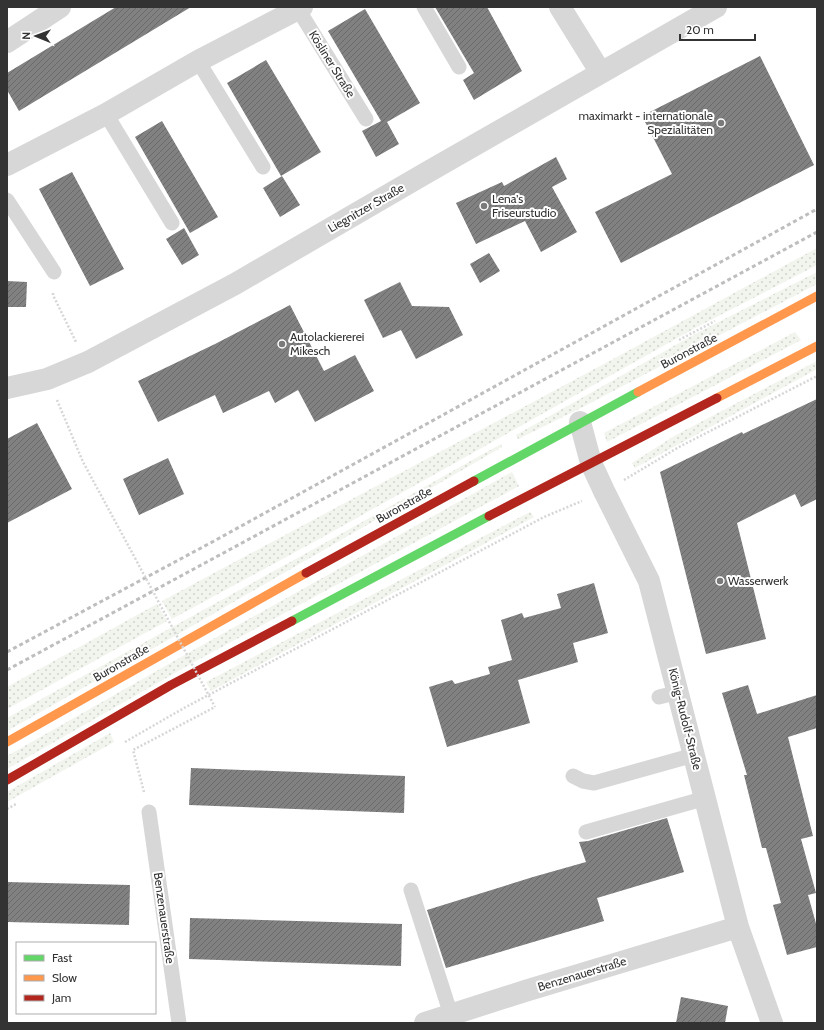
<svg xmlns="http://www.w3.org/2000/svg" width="824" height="1030" viewBox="0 0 824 1030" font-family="Cabin,sans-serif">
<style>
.grass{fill:url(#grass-dots)}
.building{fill:url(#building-hatch)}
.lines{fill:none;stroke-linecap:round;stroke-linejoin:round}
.path{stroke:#d6d6d6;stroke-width:2.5;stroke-dasharray:2 2;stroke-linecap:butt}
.lane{stroke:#d7d7d7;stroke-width:15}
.street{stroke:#d7d7d7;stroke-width:22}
.fast{stroke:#63d668;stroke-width:9}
.slow{stroke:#ff974d;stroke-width:9}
.jam{stroke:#b3261e;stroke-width:9}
.rail{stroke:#bebebe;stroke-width:3;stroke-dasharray:4 3;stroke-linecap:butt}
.path-bridge{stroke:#d6d6d6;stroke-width:2.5;stroke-dasharray:2 2;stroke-linecap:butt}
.poi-dot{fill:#7a7a7a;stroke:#fff;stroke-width:1.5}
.labels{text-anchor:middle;stroke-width:4;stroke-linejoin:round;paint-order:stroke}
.street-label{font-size:12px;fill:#333;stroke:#fff}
.poi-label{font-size:12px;fill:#333;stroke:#fff;text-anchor:start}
</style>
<defs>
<pattern id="grass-dots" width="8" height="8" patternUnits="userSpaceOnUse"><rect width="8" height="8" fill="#f1f5ed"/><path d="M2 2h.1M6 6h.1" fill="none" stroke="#cfd2cc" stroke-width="1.8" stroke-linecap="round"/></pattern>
<pattern id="building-hatch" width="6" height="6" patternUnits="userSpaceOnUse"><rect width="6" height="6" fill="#818181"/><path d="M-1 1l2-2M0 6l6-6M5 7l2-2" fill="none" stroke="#6a6a6a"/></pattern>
</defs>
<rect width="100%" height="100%" fill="#fff"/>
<!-- grass -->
<path class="grass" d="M817,248v17l-120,62 -376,211 -149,81 -10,-18 453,-243z
M817,272v12l-238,125 -61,30 -2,-4 181,-102z
M795,332l6,8 -194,102 -3,-9z
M817,361v8l-182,99 -3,-5 44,-28z
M501,444l1,3 -322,186 -173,98v-13l316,-174z
M512,472l7,14 -323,175 -189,108v-13l183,-104z
M530,512l4,5 -323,174 -5,-9z
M157,604l10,17 -160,88v-22z
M110,733l4,9 -107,60v-10z"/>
<!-- building -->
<path class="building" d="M116,7h75l-172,104 -12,-21v-17z
M435,7h52l35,64 -48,29 -11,-20 11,-7z
M365,9l55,94 -33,19 12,22 -23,13 -14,-26 19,-10 -53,-90z
M760,56l54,109 -193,98 -26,-51 77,-38 -30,-58z
M266,60l55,92 -40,24 -54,-93z
M162,121l56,96 -28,16 -55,-96z
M556,157l11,22 -15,8 25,45 -36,20 -16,-31 -49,23 -20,-41 46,-21 2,4z
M72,172l52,97 -34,17 -51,-97z
M282,176l18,29 -20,12 -17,-29z
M184,228l15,27 -17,10 -16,-26z
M489,253l11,18 -20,12 -10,-19z
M7,281l20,1 -1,25h-19z
M400,282l12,24 37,1 14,28 -47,24 -15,-29 -18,8 -19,-38z
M290,305l34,66 31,-16 19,36 -59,31 -17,-32 -23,13 -6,-12 -46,22 -8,-18 -57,27 -20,-41 77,-37z
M817,399v100l-16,8 -6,-13 -58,29 29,116 -60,15 -46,-182 82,-40 1,2z
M37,423l35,66 -65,34v-84z
M168,458l16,36 -45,21 -16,-36z
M594,583l14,50 -35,10 5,19 -60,18 12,43 -83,24 -18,-60 23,-7 3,4 35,-10 -2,-7 24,-7 -11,-40 21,-7 2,5 37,-10 -4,-14z
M748,685l9,29 60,-19v33l-29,9 25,99 -12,3 15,54 -8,2 9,32v20l-30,8 -14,-50 8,-2 -15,-55h-4l-18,-73h3l-25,-82z
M191,768l214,8 -1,37 -215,-8z
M667,818l17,54 -87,26 7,23 -158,47 -19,-58 106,-33 53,-15 -7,-20 9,-1z
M7,882l123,3 -1,40 -122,-3z
M190,918l212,6 -1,42 -212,-7z
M681,997l47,9 -3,17h-49z"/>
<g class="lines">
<!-- path -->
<path class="path" d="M53,293v2l23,47
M679,340l36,-19
M57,400l26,62 52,96
M624,480l55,-33 138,-71
M125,742l59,-34 360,-191 38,-16
M144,792l-11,-42 82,-43
M7,809l9,-5"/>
<!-- lane -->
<path class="lane" d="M424,7l35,60
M298,9l68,110
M198,61l65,106
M106,114l66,109
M7,200l47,72
M659,697l20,-5
M573,776l10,5 11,2 100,-28
M149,812l30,211
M586,832l120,-34
M411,890l40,125"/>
<!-- street -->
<path class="street" d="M560,7l41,66
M7,42l53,-35
M7,165l99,-51 92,-53 104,-54
M7,388l40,-9 41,-17 147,-78 191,-111 290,-166
M580,422l11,41 13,28 45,90 89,346 34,96
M425,1023l100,-32 213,-64"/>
<!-- fast -->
<path class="fast" d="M474,481l164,-89
M292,621l197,-105"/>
<!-- slow -->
<path class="slow" d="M638,392l179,-96
M717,398l100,-52
M7,742l299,-169"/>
<!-- jam -->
<path class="jam" d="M489,516l228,-118
M306,573l168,-92
M7,780l164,-95 121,-64"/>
<!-- rail -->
<path class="rail" d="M7,652l207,-111 603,-332
M7,670l810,-438"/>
<!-- path-bridge -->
<path class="path-bridge" d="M135,558l80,149"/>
</g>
<!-- markers -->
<g class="poi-dot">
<circle cx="721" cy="123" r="4"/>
<circle cx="484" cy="206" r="4"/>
<circle cx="282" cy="344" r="4"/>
<circle cx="720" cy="581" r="4"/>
</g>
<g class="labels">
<!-- street labels -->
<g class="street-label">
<text transform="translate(332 64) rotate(58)" y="4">Kösliner Straße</text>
<text transform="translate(366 208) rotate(-30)" y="4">Liegnitzer Straße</text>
<text transform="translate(689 351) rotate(-28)" y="4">Buronstraße</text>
<text transform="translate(404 505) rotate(-29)" y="4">Buronstraße</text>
<text transform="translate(121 663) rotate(-30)" y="4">Buronstraße</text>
<text transform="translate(685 719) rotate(76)" y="4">König-Rudolf-Straße</text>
<text transform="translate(164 918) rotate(82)" y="4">Benzenauerstraße</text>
<text transform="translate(582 974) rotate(-17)" y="4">Benzenauerstraße</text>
</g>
<!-- poi labels -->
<g class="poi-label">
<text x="713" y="120" text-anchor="end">maximarkt - internationale<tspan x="713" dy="14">Spezialitäten</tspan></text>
<text x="492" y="203">Lena's<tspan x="492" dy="14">Friseurstudio</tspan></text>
<text x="290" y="341">Autolackiererei<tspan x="290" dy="14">Mikesch</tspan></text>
<text x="728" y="585">Wasserwerk</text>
</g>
</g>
<!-- border -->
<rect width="824" height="1030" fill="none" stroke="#333333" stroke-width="16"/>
<!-- legend -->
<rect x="16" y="942" width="140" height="72" fill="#ffffff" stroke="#adadad"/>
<rect x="24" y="955" width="20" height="6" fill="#63d668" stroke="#adadad"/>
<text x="52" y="962" font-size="12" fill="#333333">Fast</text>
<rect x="24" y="975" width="20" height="6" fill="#ff974d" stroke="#adadad"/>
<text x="52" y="982" font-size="12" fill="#333333">Slow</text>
<rect x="24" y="995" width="20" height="6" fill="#b3261e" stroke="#adadad"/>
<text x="52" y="1002" font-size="12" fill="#333333">Jam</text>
<!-- north arrow -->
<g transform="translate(36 36) rotate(271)" stroke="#ffffff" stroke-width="3" paint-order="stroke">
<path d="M0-3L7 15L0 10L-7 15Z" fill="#333333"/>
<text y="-6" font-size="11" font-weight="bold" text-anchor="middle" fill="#333333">N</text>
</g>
<!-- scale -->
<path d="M680 34v6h75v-6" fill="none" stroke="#333333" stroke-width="2"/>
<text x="686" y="34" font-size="12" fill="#333333" stroke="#ffffff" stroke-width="3" paint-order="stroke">20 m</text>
</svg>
